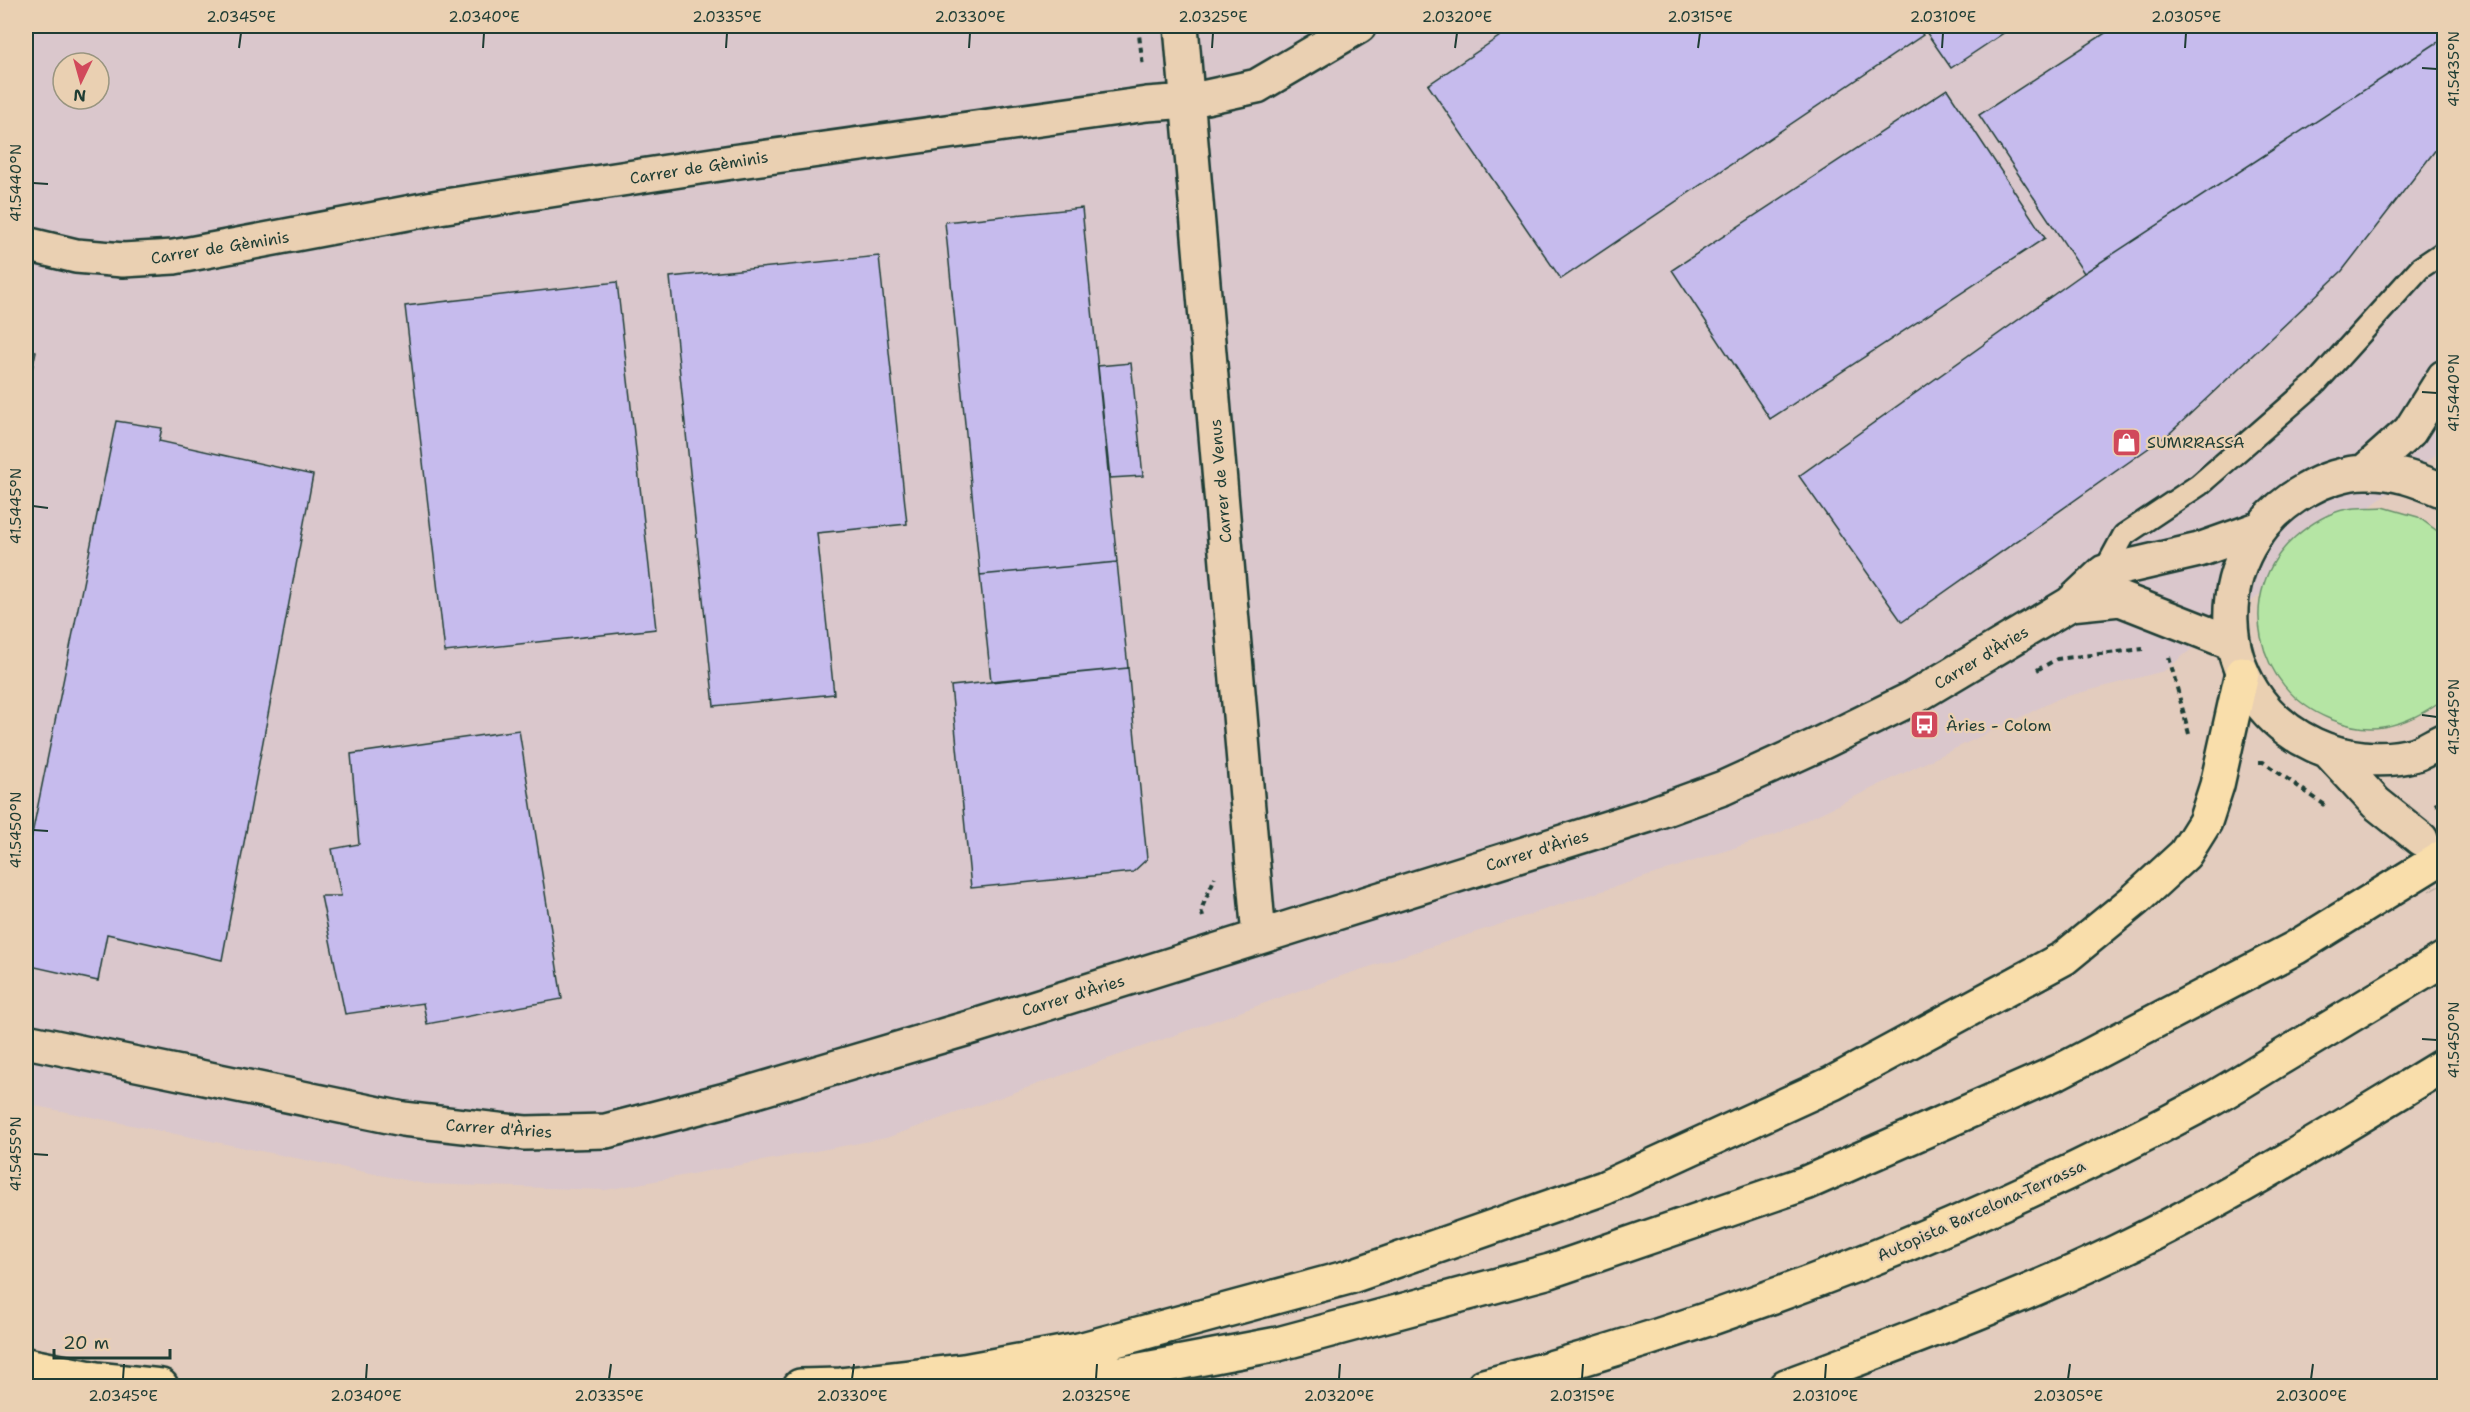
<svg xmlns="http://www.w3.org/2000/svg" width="2470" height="1412" viewBox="0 0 2470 1412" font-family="'Shantell Sans',sans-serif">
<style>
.built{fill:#dac7cc;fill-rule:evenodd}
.green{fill:#b5e5a4;stroke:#6a916c;stroke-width:1.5}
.building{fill:#c6bbed;stroke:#1f3d34;stroke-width:1.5}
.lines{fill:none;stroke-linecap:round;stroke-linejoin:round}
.minor-tunnel{stroke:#bcafa2;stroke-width:33;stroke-dasharray:33 16;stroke-linecap:butt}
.service-casing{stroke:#1f3d34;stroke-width:26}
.minor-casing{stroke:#1f3d34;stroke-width:38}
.motorway-casing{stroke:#1f3d34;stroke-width:38}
.path{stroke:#1f3d34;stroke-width:4;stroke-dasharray:6 4.5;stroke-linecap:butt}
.service{stroke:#ead0b2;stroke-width:21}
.minor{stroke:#ead0b2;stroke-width:33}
.motorway{stroke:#f9deab;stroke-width:33}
.ticks{fill:none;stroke:#1f3d34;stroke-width:2}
.labels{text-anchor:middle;stroke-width:4.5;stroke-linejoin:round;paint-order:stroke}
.street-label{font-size:16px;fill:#1f3d34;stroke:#ead0b2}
.poi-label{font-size:16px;fill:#1f3d34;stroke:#ead0b2;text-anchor:start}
.neatline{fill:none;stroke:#1f3d34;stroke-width:2}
.ticks-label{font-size:15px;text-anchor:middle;fill:#1f3d34}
</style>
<rect width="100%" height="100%" fill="#e3ccbe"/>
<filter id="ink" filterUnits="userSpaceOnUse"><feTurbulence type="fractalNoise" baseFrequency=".0167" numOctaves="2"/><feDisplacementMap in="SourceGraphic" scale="12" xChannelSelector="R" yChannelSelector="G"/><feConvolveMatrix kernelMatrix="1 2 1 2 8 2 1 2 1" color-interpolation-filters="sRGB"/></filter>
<g filter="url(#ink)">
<!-- built -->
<path class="built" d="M26,26h2418v422l-280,223 -104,27 -283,136 -445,145 -446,159 -280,52 -181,-6 -399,-80zM63,63h36v36h-36z"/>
<!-- green -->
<path class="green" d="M2383,507l35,10 26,19v163c-19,13 -37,24 -61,28 -17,3 -38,-2 -53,-8 -75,-30 -97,-127 -35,-182 15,-13 32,-24 52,-28 11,-2 24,-1 36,-2z"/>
<!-- building -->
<path class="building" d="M1515,26h401l7,9 -362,244 -133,-194z
M1922,26h92l-63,42z
M2116,26h328v12l-360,235 -105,-158z
M2444,38v101l-102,132 -172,162 -268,189 -103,-146 285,-203z
M1947,89l98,149 -275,181 -98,-149z
M1082,208l35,354 -137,13 -35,-353z
M879,256l28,268 -90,9 17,161 -120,12 -44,-429z
M617,282l39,347 -211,23 -40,-346z
M26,349l10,2 -10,46z
M1131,363l12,113 -33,2 -12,-112z
M116,421l46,7 -3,13 154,34 -91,485 -115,-26 -9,47 -72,-16v-101z
M1117,562l11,106 -137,13 -11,-106z
M1128,668l19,191 -14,13 -162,16 -20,-202z
M519,730l43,269 -135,25 -4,-21 -78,11 -24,-118h20l-9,-47 27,-5 -8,-90z"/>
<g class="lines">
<!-- minor-tunnel -->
<path class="minor-tunnel" d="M2421,839l23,45"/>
<defs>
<path id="service" d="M2104,572l20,-37 75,-50 117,-102 104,-115 24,-16"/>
<path id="minor" d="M1181,26l78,911
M26,244l50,12 47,4 51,-3 265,-50 293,-45 415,-58 41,-3 69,-15 102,-60
M2365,471l45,-40 34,-54
M2444,491c-26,-11 -49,-20 -78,-19 -20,0 -43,8 -60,18 -103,57 -100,205 8,255 30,14 69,18 102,9 9,-3 19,-10 28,-14
M2070,604l50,-5 112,44
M2330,753l46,50 45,36
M26,1041l377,78 122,14 81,-2 116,-30 250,-74 677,-212 74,-27 92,-42 96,-47 159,-95 34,-32 95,-22 59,-21"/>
<path id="motorway" d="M26,1365l70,14 65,7
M800,1386l41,-1 123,-14 115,-21 270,-73 255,-89 229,-105 231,-125 72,-59 49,-45 20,-32 12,-37 25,-112
M1022,1386l113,-15 143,-27 272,-73 256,-88 252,-111 237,-124 149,-92
M1484,1386c248,-64 494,-161 719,-282 28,-15 55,-33 82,-49 53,-32 106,-64 159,-96
M1786,1386c111,-42 224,-83 332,-135 113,-54 219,-121 326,-186"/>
</defs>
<!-- service casing -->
<use href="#service" class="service-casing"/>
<!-- minor casing -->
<use href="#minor" class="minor-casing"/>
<!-- motorway casing -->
<use href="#motorway" class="motorway-casing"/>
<!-- path -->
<path class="path" d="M1138,26l5,41
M2169,657l20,77
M2037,670l20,-11 86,-10
M2259,762h4l62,43
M2435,805l9,-6
M1203,917l-2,-7 14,-33"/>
<!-- service -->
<use href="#service" class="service"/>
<!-- minor -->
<use href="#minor" class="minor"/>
<!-- motorway -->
<use href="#motorway" class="motorway"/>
</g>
</g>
<!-- ticks -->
<path class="ticks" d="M239,48l2,-15M483,48l1,-15M726,48l1,-15M969,48l1,-15M1212,48l1,-15M1455,48l2,-15M1698,48l2,-15M1942,48l1,-15M2185,48l1,-15M2422,68l15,1M33,183l15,1M2422,392l15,1M33,506l15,2M2422,715l15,2M33,830l15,1M2422,1039l15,1M33,1154l15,1M123,1379l1,-15M366,1379l1,-15M609,1379l2,-15M852,1379l2,-15M1096,1379l1,-15M1339,1379l1,-15M1582,1379l1,-15M1825,1379l1,-15M2068,1379l2,-15M2311,1379l2,-15"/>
<!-- icons -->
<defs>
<symbol id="shop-square" viewBox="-11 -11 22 22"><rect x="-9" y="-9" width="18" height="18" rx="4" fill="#d1495b" stroke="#ead0b2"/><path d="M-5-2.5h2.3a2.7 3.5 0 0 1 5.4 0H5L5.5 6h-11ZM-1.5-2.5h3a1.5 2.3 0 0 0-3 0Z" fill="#fff"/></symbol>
<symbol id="bus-square" viewBox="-11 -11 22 22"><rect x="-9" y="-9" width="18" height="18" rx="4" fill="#d1495b" stroke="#ead0b2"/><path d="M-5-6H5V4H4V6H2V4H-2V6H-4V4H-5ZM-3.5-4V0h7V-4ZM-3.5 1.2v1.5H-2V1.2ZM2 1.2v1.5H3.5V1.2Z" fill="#fff"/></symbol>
</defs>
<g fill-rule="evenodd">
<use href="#shop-square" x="2110" y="426" width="33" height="33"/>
<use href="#bus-square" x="1908" y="708" width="33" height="33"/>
</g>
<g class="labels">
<!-- street labels -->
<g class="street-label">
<text transform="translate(699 167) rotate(-9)" y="6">Carrer de Gèminis</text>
<text transform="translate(220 247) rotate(-9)" y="6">Carrer de Gèminis</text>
<text transform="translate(1220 481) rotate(-95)" y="6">Carrer de Venus</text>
<text transform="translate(1981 657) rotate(-31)" y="6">Carrer d'Àries</text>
<text transform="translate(1537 850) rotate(-17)" y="6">Carrer d'Àries</text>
<text transform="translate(1073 995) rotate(-17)" y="6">Carrer d'Àries</text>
<text transform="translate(499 1128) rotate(4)" y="6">Carrer d'Àries</text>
<text transform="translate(1981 1210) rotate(-24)" y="6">Autopista Barcelona-Terrassa</text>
</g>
<!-- poi labels -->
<g class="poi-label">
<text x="2147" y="448">SUMRRASSA</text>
<text x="1946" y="731">Àries - Colom</text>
</g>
</g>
<!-- margin -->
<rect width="2470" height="1412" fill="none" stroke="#ead0b2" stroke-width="66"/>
<!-- north arrow -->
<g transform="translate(81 81) rotate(185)"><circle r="28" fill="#ead0b2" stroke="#999580" stroke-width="1.5"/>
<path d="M0-4.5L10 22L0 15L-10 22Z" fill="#d1495b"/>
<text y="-9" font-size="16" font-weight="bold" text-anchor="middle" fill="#1f3d34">N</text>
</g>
<!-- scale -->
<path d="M54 1349v9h116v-9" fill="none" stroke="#1f3d34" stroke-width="3"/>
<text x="63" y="1349" font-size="18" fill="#1f3d34" stroke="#ead0b2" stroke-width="4.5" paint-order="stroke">20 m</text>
<rect x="33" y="33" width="2404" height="1346" class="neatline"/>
<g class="ticks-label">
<text x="241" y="22">2.0345°E</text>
<text x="484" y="22">2.0340°E</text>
<text x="727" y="22">2.0335°E</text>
<text x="970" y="22">2.0330°E</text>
<text x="1213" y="22">2.0325°E</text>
<text x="1457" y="22">2.0320°E</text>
<text x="1700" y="22">2.0315°E</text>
<text x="1943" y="22">2.0310°E</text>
<text x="2186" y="22">2.0305°E</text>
<text transform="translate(2454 69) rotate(-90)" y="5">41.5435°N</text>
<text transform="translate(16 183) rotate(-90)" y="5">41.5440°N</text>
<text transform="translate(2454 393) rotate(-90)" y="5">41.5440°N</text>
<text transform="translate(16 506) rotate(-90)" y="5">41.5445°N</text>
<text transform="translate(2454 717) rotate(-90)" y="5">41.5445°N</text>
<text transform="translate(16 830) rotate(-90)" y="5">41.5450°N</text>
<text transform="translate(2454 1040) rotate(-90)" y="5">41.5450°N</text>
<text transform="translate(16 1154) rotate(-90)" y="5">41.5455°N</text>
<text x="123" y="1401">2.0345°E</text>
<text x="366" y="1401">2.0340°E</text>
<text x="609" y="1401">2.0335°E</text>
<text x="852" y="1401">2.0330°E</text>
<text x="1096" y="1401">2.0325°E</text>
<text x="1339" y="1401">2.0320°E</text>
<text x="1582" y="1401">2.0315°E</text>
<text x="1825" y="1401">2.0310°E</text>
<text x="2068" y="1401">2.0305°E</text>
<text x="2311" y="1401">2.0300°E</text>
</g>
</svg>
